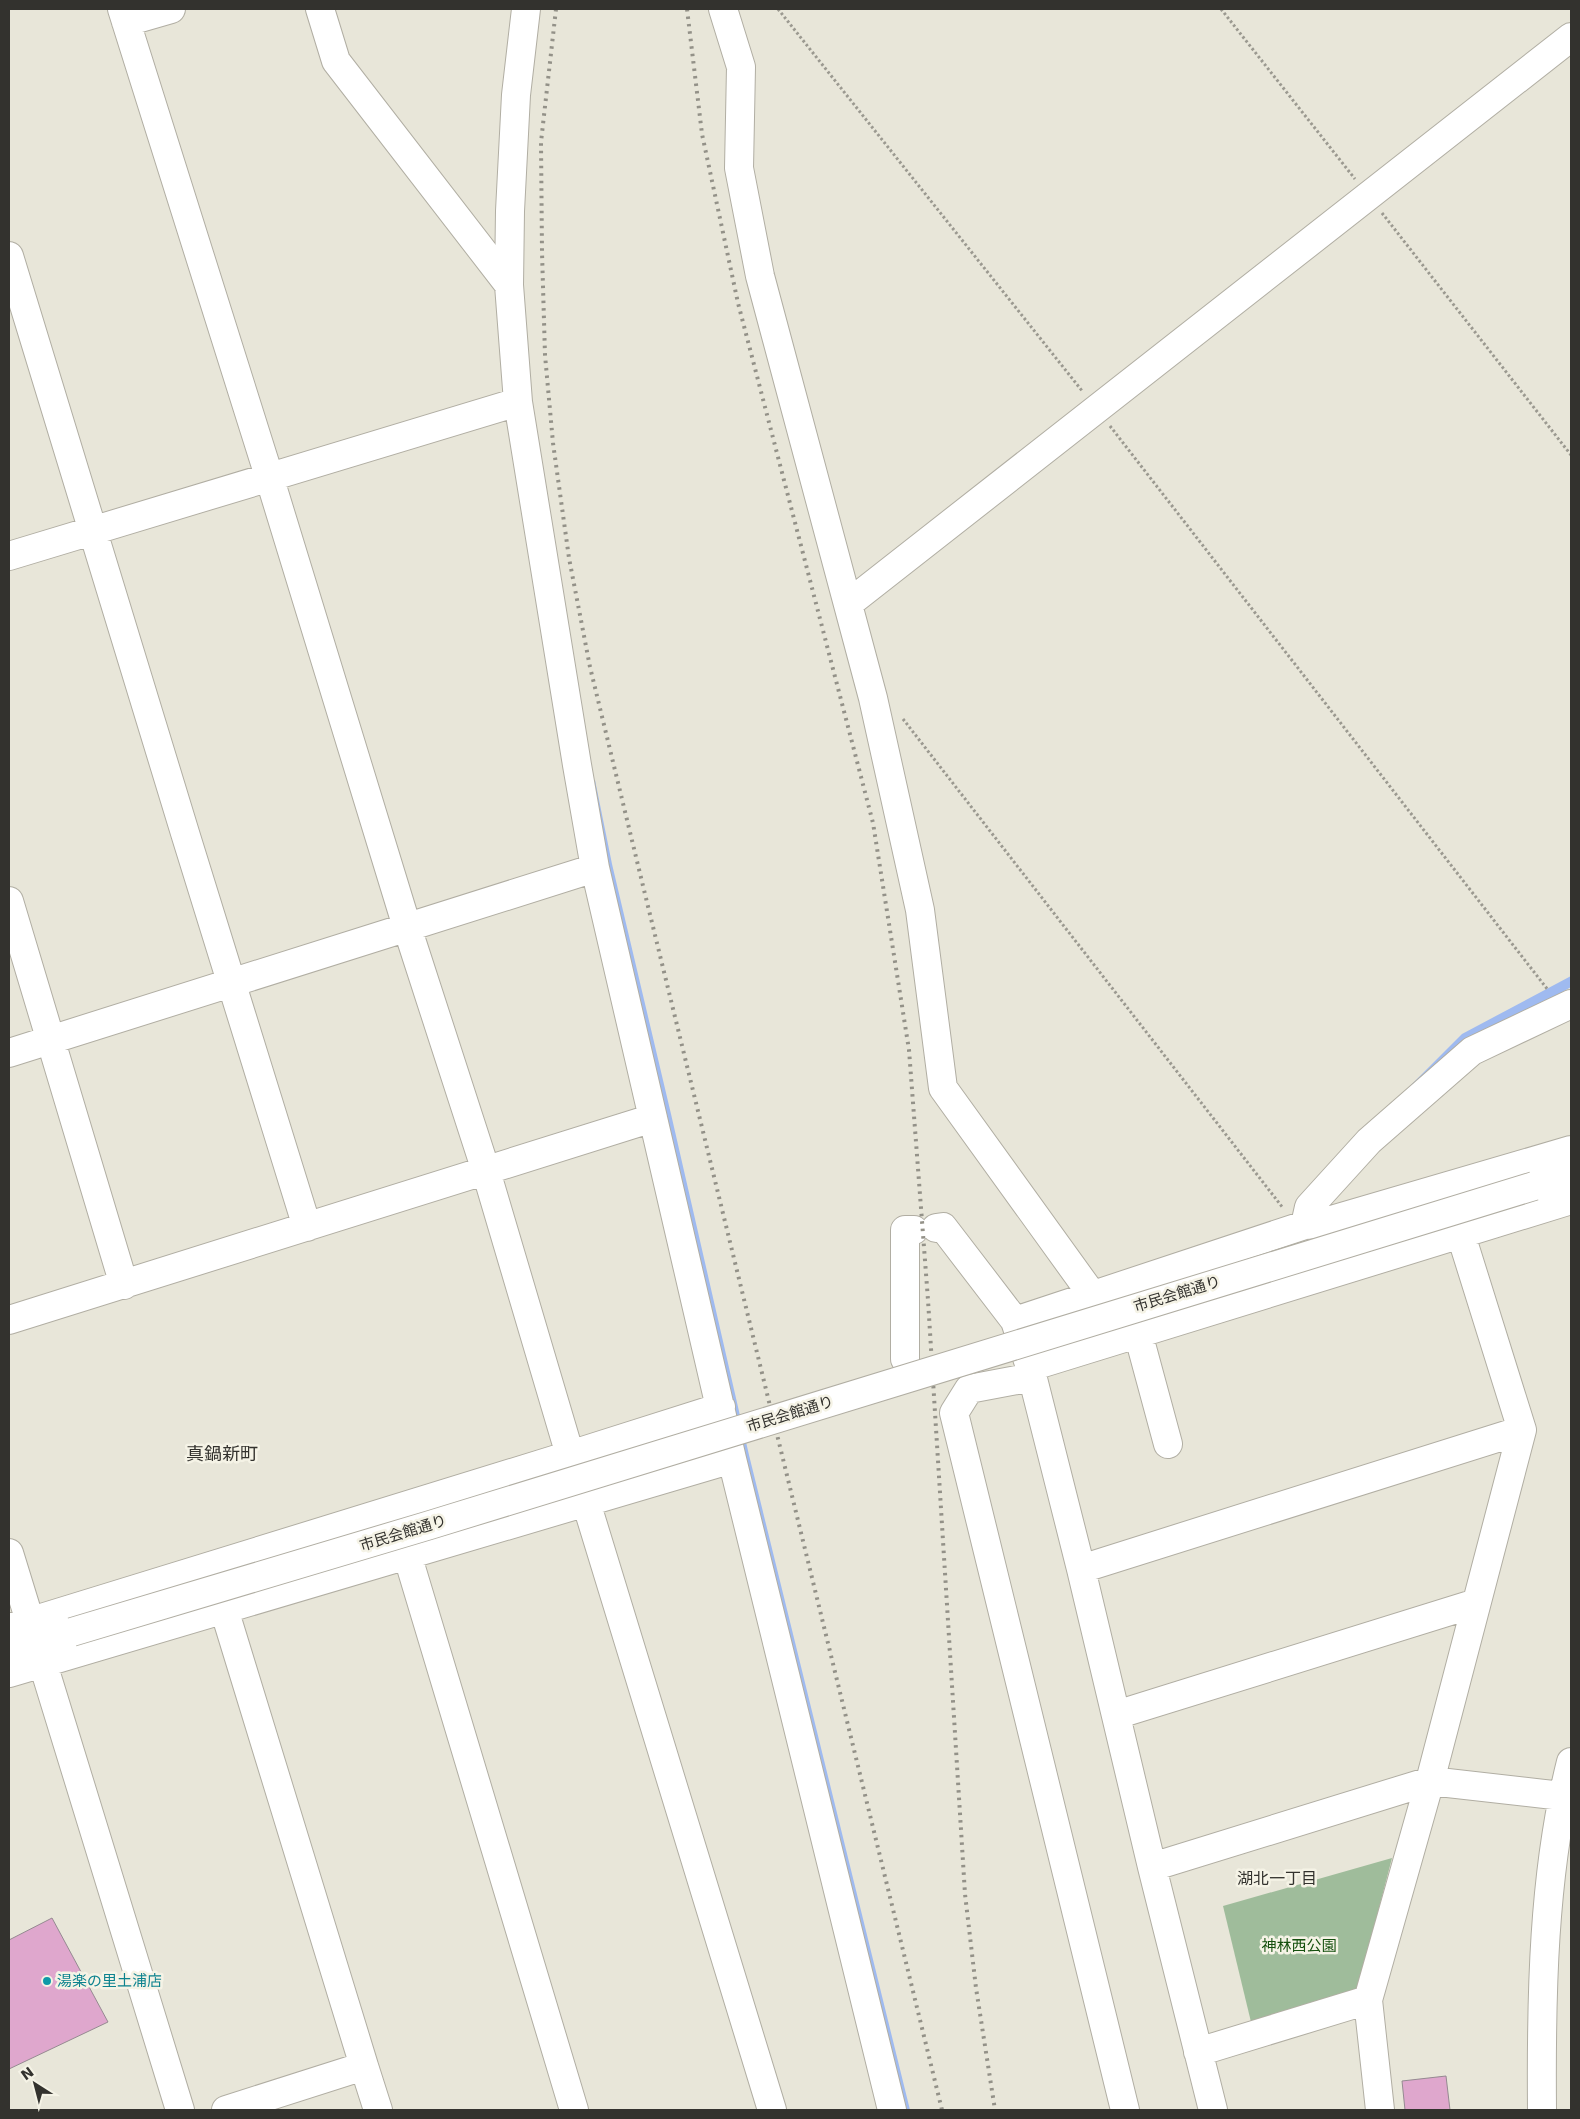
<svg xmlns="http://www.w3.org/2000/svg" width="1580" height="2119" viewBox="0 0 1580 2119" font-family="'DejaVu Sans','Noto Sans JP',sans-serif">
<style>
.green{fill:#9fbc9b}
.water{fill:#9fbaf0}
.building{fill:#dfa7cd;stroke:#958a91}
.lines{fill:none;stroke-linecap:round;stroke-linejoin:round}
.minor-casing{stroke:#b1aea3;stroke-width:30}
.path{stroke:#9b9990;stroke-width:3;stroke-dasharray:2.5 2.5;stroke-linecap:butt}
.minor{stroke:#fff;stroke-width:28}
.rail{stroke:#939188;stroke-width:4;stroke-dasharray:2.5 5;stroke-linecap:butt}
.minor-bridge-casing{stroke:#b1aea3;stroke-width:30;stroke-linecap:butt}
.minor-bridge{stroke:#fff;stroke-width:28}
.culture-dot{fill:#0f9aa8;stroke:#f5f3e6;stroke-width:2}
.labels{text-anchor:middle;stroke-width:5;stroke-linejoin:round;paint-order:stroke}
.street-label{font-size:15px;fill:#33322e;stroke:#f5f3e6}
.park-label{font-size:15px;fill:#15500e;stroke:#f5f3e6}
.culture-label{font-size:15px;fill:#0d838f;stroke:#f5f3e6;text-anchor:start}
.neighbourhood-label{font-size:16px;fill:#33322e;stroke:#f5f3e6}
.quarter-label{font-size:18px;fill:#33322e;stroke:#f5f3e6}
</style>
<rect width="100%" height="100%" fill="#e8e6d9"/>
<!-- green -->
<path class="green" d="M1392,1858l-34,131 -107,33 -28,-116z"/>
<!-- water -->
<path class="water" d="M595,780l17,84 59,250 78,341 161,655h-12l-313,-1328z
M1571,976v11l-29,17 -170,120 90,-90z"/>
<!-- building -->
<path class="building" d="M52,1918l56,104 -99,47v-129z
M1446,2076l4,34h-45l-3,-29z"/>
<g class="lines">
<defs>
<path id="minor" d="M122,9l147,467 138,451 79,244 84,284
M320,9l16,52 173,224
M526,9l-10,86 -6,116 -1,74 9,117 59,363 18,103 137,591 160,651
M723,9l18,58 -2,101 21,108 113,422 47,212 23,178 150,208
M126,22l45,-13
M9,256c100,324 196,648 298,971
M9,556l509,-154
M848,604l723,-567
M9,901l115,384
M9,1053l586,-185
M1571,1150l-253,74 -13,1 -290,96 15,46 541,-167
M1534,1186l37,-11
M1305,1225l4,-18 60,-66 103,-90 99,-47
M936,1228l7,-1 72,94
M9,1320l644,-202
M1138,1333l30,111
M905,1359v-129h9
M1030,1367l51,202 71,298
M1033,1377l-64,12 -15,24 171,697
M586,1502l186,608
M9,1553l171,557
M407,1554l167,556
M1081,1569l441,-139
M224,1609l140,457
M9,1628l561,-173 151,-48
M9,1652l63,-20
M9,1673l723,-214
M1116,1715l360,-112
M1198,2052l170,-52
M226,2110l138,-44 14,44
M1213,2110l-61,-243 278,-86 141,16
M1380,2110l-12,-110 62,-219 92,-351 -61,-195
M1542,2110c-1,-114 1,-237 29,-348"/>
</defs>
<!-- minor casing -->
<use href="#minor" class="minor-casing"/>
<!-- path -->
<path class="path" d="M778,9l305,383
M1221,9l134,170
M1382,213l189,242
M1110,426l438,564
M903,719l380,489"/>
<!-- minor -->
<use href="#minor" class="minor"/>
<!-- rail -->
<path class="rail" d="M556,9l-15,133 1,110 3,103 8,88 16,115 21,109 54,223 298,1220
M687,9l15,125 36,169 135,520 36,227 19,250 37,594 11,94 19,122"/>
<defs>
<path id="minor-bridge" d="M72,1632l358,-107 1104,-339"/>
</defs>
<!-- minor-bridge casing -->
<use href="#minor-bridge" class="minor-bridge-casing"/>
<!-- minor-bridge -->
<use href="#minor-bridge" class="minor-bridge"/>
</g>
<!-- markers -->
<circle class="culture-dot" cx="47" cy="1981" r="5"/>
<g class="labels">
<!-- street labels -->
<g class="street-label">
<text transform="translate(1177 1294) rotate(-17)" y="5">市民会館通り</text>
<text transform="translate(790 1414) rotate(-17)" y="5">市民会館通り</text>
<text transform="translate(403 1533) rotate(-17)" y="5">市民会館通り</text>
</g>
<!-- park labels -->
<g class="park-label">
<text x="1299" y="1951">神林西公園</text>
</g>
<!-- culture labels -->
<g class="culture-label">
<text x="57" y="1986">湯楽の里土浦店</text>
</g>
<!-- neighbourhood labels -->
<g class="neighbourhood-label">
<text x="1277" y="1884">湖北一丁目</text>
</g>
<!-- quarter labels -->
<g class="quarter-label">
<text x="222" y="1460">真鍋新町</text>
</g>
</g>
<!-- border -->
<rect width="1580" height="2119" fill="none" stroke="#33322e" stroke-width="20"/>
<!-- north arrow -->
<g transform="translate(35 2084) rotate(324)" stroke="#f5f3e6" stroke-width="4" paint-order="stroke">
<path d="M0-4L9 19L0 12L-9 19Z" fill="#33322e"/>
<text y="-8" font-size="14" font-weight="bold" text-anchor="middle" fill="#33322e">N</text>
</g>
</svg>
